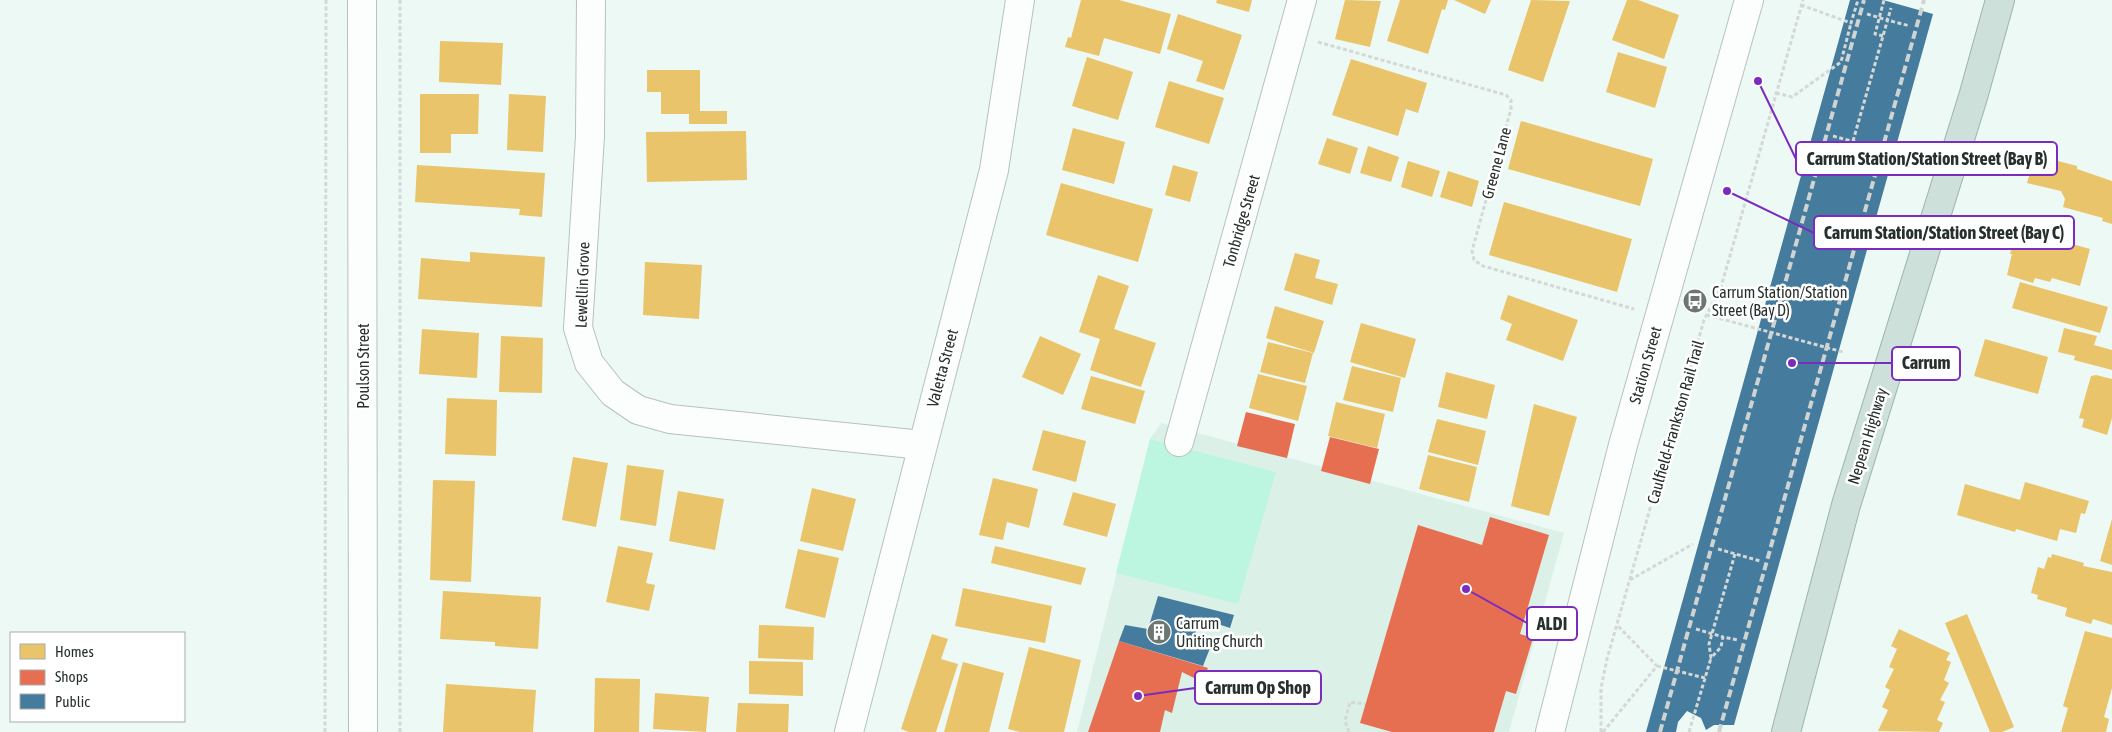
<svg xmlns="http://www.w3.org/2000/svg" width="2112" height="732" viewBox="0 0 2112 732" font-family="'Asap Condensed',sans-serif">
<style>
.built{fill:#dbf1e8}
.green{fill:#bdf6e0}
.homes{fill:#e9c46a}
.shops{fill:#e76f51}
.public{fill:#457b9d}
.lines{fill:none;stroke-linecap:round;stroke-linejoin:round}
.minor-casing{stroke:#b7c1bd;stroke-width:30}
.highway-casing{stroke:#9cb4ac;stroke-width:30}
.path{stroke:#d4d8d6;stroke-width:3;stroke-dasharray:4 2.5;stroke-linecap:butt}
.minor{stroke:#fcfefd;stroke-width:28}
.highway{stroke:#cde0da;stroke-width:28}
.rail{stroke:#cfd3d1;stroke-width:4;stroke-dasharray:8 4;stroke-linecap:butt}
.labels{text-anchor:middle;stroke-width:5;stroke-linejoin:round;paint-order:stroke}
.street-label{font-size:16px;fill:#27302c;stroke:#fff}
.poi-label{font-size:16px;fill:#27302c;stroke:#fff;text-anchor:start}
.leader{fill:none;stroke:#7b2cbf;stroke-width:2}
.callout-dot{fill:#7b2cbf;stroke:#fff;stroke-width:2}
.callout{fill:#fff;stroke:#7b2cbf;stroke-width:2}
.callout-label{font-size:18px;text-anchor:middle;font-weight:bold;fill:#27302c}
</style>
<rect width="100%" height="100%" fill="#edf9f4"/>
<!-- built -->
<path class="built" d="M1161,423l403,110 -55,199h-432l73,-293z"/>
<!-- green -->
<path class="green" d="M1150,439l126,33 -38,132 -122,-31z"/>
<!-- homes -->
<path class="homes" d="M1081,0h38l52,14 -11,40 -56,-16 -5,18 -34,-9 3,-10 3,1z
M1217,0h35l-3,12 -33,-9z
M1345,0l36,1 -11,46 -35,-8z
M1400,0h48l-3,10 -3,-1 -14,45 -41,-13z
M1454,0h37l-6,14z
M1531,0l39,1 -27,81 -35,-12z
M1627,0h11l41,15 -15,44 -52,-19z
M1178,14l64,21 -18,55 -28,-9 7,-20 -36,-12z
M440,41l63,2 -2,42 -62,-3z
M1618,52l49,15 -12,41 -49,-16z
M1087,57l46,15 -15,48 -46,-14z
M1351,59l76,24 -9,30 -12,-4 -8,27 -66,-21z
M647,70h53v41h27v13h-38v-10h-28v-22h-14z
M1169,81l55,17 -15,46 -54,-17z
M420,94h59l-1,40h-27v19h-31z
M509,94l37,2 -3,56 -36,-2z
M1521,121l132,38 -13,47 -132,-37z
M1073,128l52,14 -11,42 -52,-14z
M746,131l1,49 -100,2 -1,-50z
M1327,138l31,10 -8,26 -32,-10z
M1368,146l31,11 -8,25 -31,-9z
M2035,155l42,11v3l35,12v43l-10,-3 1,-3 -40,-11 2,-8 -4,-8 -34,-8z
M1408,161l32,10 -8,26 -31,-10z
M417,165l128,8 -3,44 -23,-2 1,-6 -105,-7z
M1173,165l25,7 -8,30 -25,-7z
M1448,171l31,10 -7,26 -32,-10z
M1061,183l92,26 -15,53 -92,-27z
M1504,202l128,37 -15,53 -128,-37z
M2023,231l22,6 1,-3 19,5v3l25,7 -10,37 -28,-8 -2,4 -15,-4 -2,5 -26,-8 5,-21h-2l3,-11 6,1z
M470,252l75,5 -3,50 -124,-8 3,-41 49,4z
M1295,253l25,7 -5,18 23,6 -6,21 -48,-15z
M645,262l57,3 -3,54 -56,-4z
M1098,275l31,11 -15,43 42,14 -15,44 -51,-17 10,-31 -21,-7z
M2020,282l88,25 -8,26 -88,-25z
M1508,295l70,25 -15,41 -57,-21 6,-16 -12,-5z
M1275,306l49,15 -10,32 -48,-15z
M1361,323l55,16 -11,39 -55,-16z
M2064,328l33,8 -3,9 18,5v20l-38,-10 1,-4 -17,-4z
M422,329l57,4 -2,45 -58,-4z
M501,336l42,2 -1,55 -43,-1z
M1040,336l41,18 -18,41 -41,-18z
M1985,339l63,18 -10,37 -64,-18z
M1268,342l45,11 -8,30 -45,-11z
M1352,366l49,12 -8,34 -50,-12z
M1446,372l49,13 -8,34 -49,-12z
M1258,374l49,12 -9,35 -49,-13z
M2096,375l16,4v39l-5,17 -25,-8 2,-8 -5,-1 12,-42z
M1091,376l54,15 -10,33 -54,-15z
M447,398l50,2 -1,56 -51,-2z
M1336,402l49,12 -8,34 -49,-12z
M1534,404l43,13 -28,99 -38,-10z
M1437,419l49,12 -8,34 -50,-13z
M1043,430l43,11 -10,41 -44,-12z
M1428,455l49,12 -8,35 -50,-13z
M573,457l35,6 -12,64 -34,-7z
M627,465l37,5 -8,56 -36,-6z
M993,478l45,11 -9,39 -22,-6 -4,18 -24,-5z
M433,480l42,1 -4,101 -41,-2z
M2025,482l64,19 -4,13 -4,-1 -5,20 -16,-4 -3,12 -41,-12 -1,3 -58,-17 8,-31 55,16z
M812,488l44,11 -13,52 -43,-10z
M678,491l46,8 -9,51 -46,-9z
M1073,492l43,12 -9,33 -44,-12z
M2112,519v46l-12,-4z
M618,546l35,7 -7,30 9,2 -6,26 -43,-9z
M995,546l91,22 -5,17 -90,-22z
M798,549l41,9 -14,60 -40,-10z
M2052,554l32,9 -1,3 29,6v53l-19,-6 -2,5 -26,-8 2,-8 -30,-9 1,-4 -7,-2 7,-26 6,2 4,-12 3,1z
M963,588l89,18 -7,37 -90,-17z
M443,591l98,6 -3,52 -43,-3v-4l-55,-3z
M1967,614l47,113 -12,5h-12l-45,-109z
M759,625l55,2 -1,33 -55,-2z
M1899,629l51,24 -4,7 5,2 -7,18 5,3 -9,17 5,2 -8,18 6,3 -4,9 -61,-1 10,-21 -6,-3 8,-17 -5,-3 9,-18 -5,-2 8,-18 -6,-3z
M2085,631l27,7v50l-8,29 5,2 -3,13h-45l7,-24 -5,-2z
M932,634l16,5 -7,20 17,5 -22,68h-27l-8,-3z
M1029,647l52,13 -17,72h-44l-12,-3z
M749,661l54,1v34l-54,-2z
M963,662l41,11 -15,59h-45z
M595,678l45,1 -1,53h-45z
M446,684l90,6 -3,42h-90z
M655,693l54,4 -3,35 -53,-3z
M738,703l51,1 -1,28h-52z"/>
<!-- shops -->
<path class="shops" d="M1246,412l49,12 -8,34 -50,-12z
M1330,437l49,12 -9,35 -49,-13z
M1490,517l59,18 -29,99 13,4 -17,56 -10,-3 -12,41h-102l-32,-9 58,-198 64,20z
M1119,641l89,27 -6,14 -20,-10 -10,41 -7,-3 -5,22h-72z"/>
<!-- public -->
<path class="public" d="M1850,0h33l50,14 -199,711h-20l-8,5 -5,-12 -14,-7 -9,11 -2,10h-30z
M1158,596l76,19 -4,13 -30,-10 -5,17 17,8 -9,23 -84,-25 6,-16 23,4z"/>
<g class="lines">
<defs>
<path id="minor" d="M362,0l1,732
M591,0l-1,136 -12,192 11,35 24,30 25,17 32,9 252,26
M1179,442l123,-442
M849,732l145,-562 26,-170
M1550,732l73,-287 126,-445"/>
<path id="highway" d="M1786,732l60,-227 127,-408 27,-97"/>
</defs>
<!-- minor casing -->
<use href="#minor" class="minor-casing"/>
<!-- highway casing -->
<use href="#highway" class="highway-casing"/>
<!-- path -->
<path class="path" d="M1801,5l50,18 7,-23
M1867,14l20,6
M1888,18l-1,2 23,6
M1883,36l-8,-2 9,-34
M1318,42l188,53 5,5v9l-39,142 2,9 9,6 151,43
M1776,93l16,4 49,-35 10,-39
M1833,136l43,12
M1853,141l38,-133
M1707,315l136,37
M1718,549l42,12
M1735,554l-26,90 2,14 10,-11 2,-10 15,3
M1630,580l63,-36
M1696,629l27,8
M1657,666l48,12
M325,732l1,-732
M400,732v-732
M1349,732l-4,-11 5,-19 15,2
M1601,732v-44l6,-29 97,-339 17,-33 82,-287
M1603,732l54,-66 -40,-41
M1689,732l22,-74"/>
<!-- minor -->
<use href="#minor" class="minor"/>
<!-- highway -->
<use href="#highway" class="highway"/>
<!-- rail -->
<path class="rail" d="M1660,732l204,-732
M1719,732l205,-732"/>
</g>
<!-- icons -->
<defs>
<symbol id="bus-disc" viewBox="-11 -11 22 22"><circle r="9.5" fill="#6c7672" stroke="#fff"/><path d="M-5-6H5V4H4V6H2V4H-2V6H-4V4H-5ZM-3.5-4V0h7V-4ZM-3.5 1.2v1.5H-2V1.2ZM2 1.2v1.5H3.5V1.2Z" fill="#fff"/></symbol>
<symbol id="building-disc" viewBox="-11 -11 22 22"><circle r="9.5" fill="#6c7672" stroke="#fff"/><path d="M-4-6H4V6H1V3H-1V6H-4ZM-2.5-4.3h1.7v1.8h-1.7ZM.8-4.3h1.7v1.8H.8ZM-2.5-1h1.7V.8h-1.7ZM.8-1h1.7V.8H.8Z" fill="#fff"/></symbol>
</defs>
<g fill-rule="evenodd">
<use href="#bus-disc" x="1681" y="287" width="28" height="28"/>
<use href="#building-disc" x="1145" y="618" width="28" height="28"/>
</g>
<g class="labels">
<!-- street labels -->
<g class="street-label">
<text transform="translate(1496 163) rotate(-75)" y="6">Greene Lane</text>
<text transform="translate(1241 221) rotate(-74)" y="6">Tonbridge Street</text>
<text transform="translate(582 285) rotate(-88)" y="6">Lewellin Grove</text>
<text transform="translate(1645 365) rotate(-74)" y="6">Station Street</text>
<text transform="translate(363 366) rotate(-90)" y="6">Poulson Street</text>
<text transform="translate(942 368) rotate(-75)" y="6">Valetta Street</text>
<text transform="translate(1675 422) rotate(-74)" y="6">Caulfield-Frankston Rail Trail</text>
<text transform="translate(1867 436) rotate(-73)" y="6">Nepean Highway</text>
</g>
<!-- poi labels -->
<g class="poi-label">
<text x="1712" y="298">Carrum Station/Station<tspan x="1712" dy="18">Street (Bay D)</tspan></text>
<text x="1176" y="629">Carrum<tspan x="1176" dy="18">Uniting Church</tspan></text>
</g>
</g>
<!-- callouts -->
<path class="leader" d="M1758 81L1796 159M1727 191L1814 233M1792 363L1892 363M1466 589L1527 623M1138 696L1195 688"/>
<g class="callout-dot">
<circle cx="1758" cy="81" r="5"/>
<circle cx="1727" cy="191" r="5"/>
<circle cx="1792" cy="363" r="5"/>
<circle cx="1466" cy="589" r="5"/>
<circle cx="1138" cy="696" r="5"/>
</g>
<g class="callout">
<rect x="1796" y="142" width="261" height="33" rx="5"/>
<rect x="1814" y="216" width="260" height="33" rx="5"/>
<rect x="1892" y="347" width="68" height="33" rx="5"/>
<rect x="1527" y="607" width="50" height="33" rx="5"/>
<rect x="1195" y="671" width="126" height="33" rx="5"/>
</g>
<g class="callout-label">
<text x="1927" y="165">Carrum Station/Station Street (Bay B)</text>
<text x="1944" y="239">Carrum Station/Station Street (Bay C)</text>
<text x="1926" y="369">Carrum</text>
<text x="1552" y="630">ALDI</text>
<text x="1258" y="694">Carrum Op Shop</text>
</g>
<!-- legend -->
<rect x="10" y="632" width="175" height="90" fill="#ffffff" stroke="#a9acab"/>
<rect x="20" y="644" width="25" height="15" fill="#e9c46a" stroke="#a9acab"/>
<text x="55" y="657" font-size="15" fill="#27302c">Homes</text>
<rect x="20" y="670" width="25" height="15" fill="#e76f51" stroke="#a9acab"/>
<text x="55" y="682" font-size="15" fill="#27302c">Shops</text>
<rect x="20" y="694" width="25" height="15" fill="#457b9d" stroke="#a9acab"/>
<text x="55" y="707" font-size="15" fill="#27302c">Public</text>
</svg>
